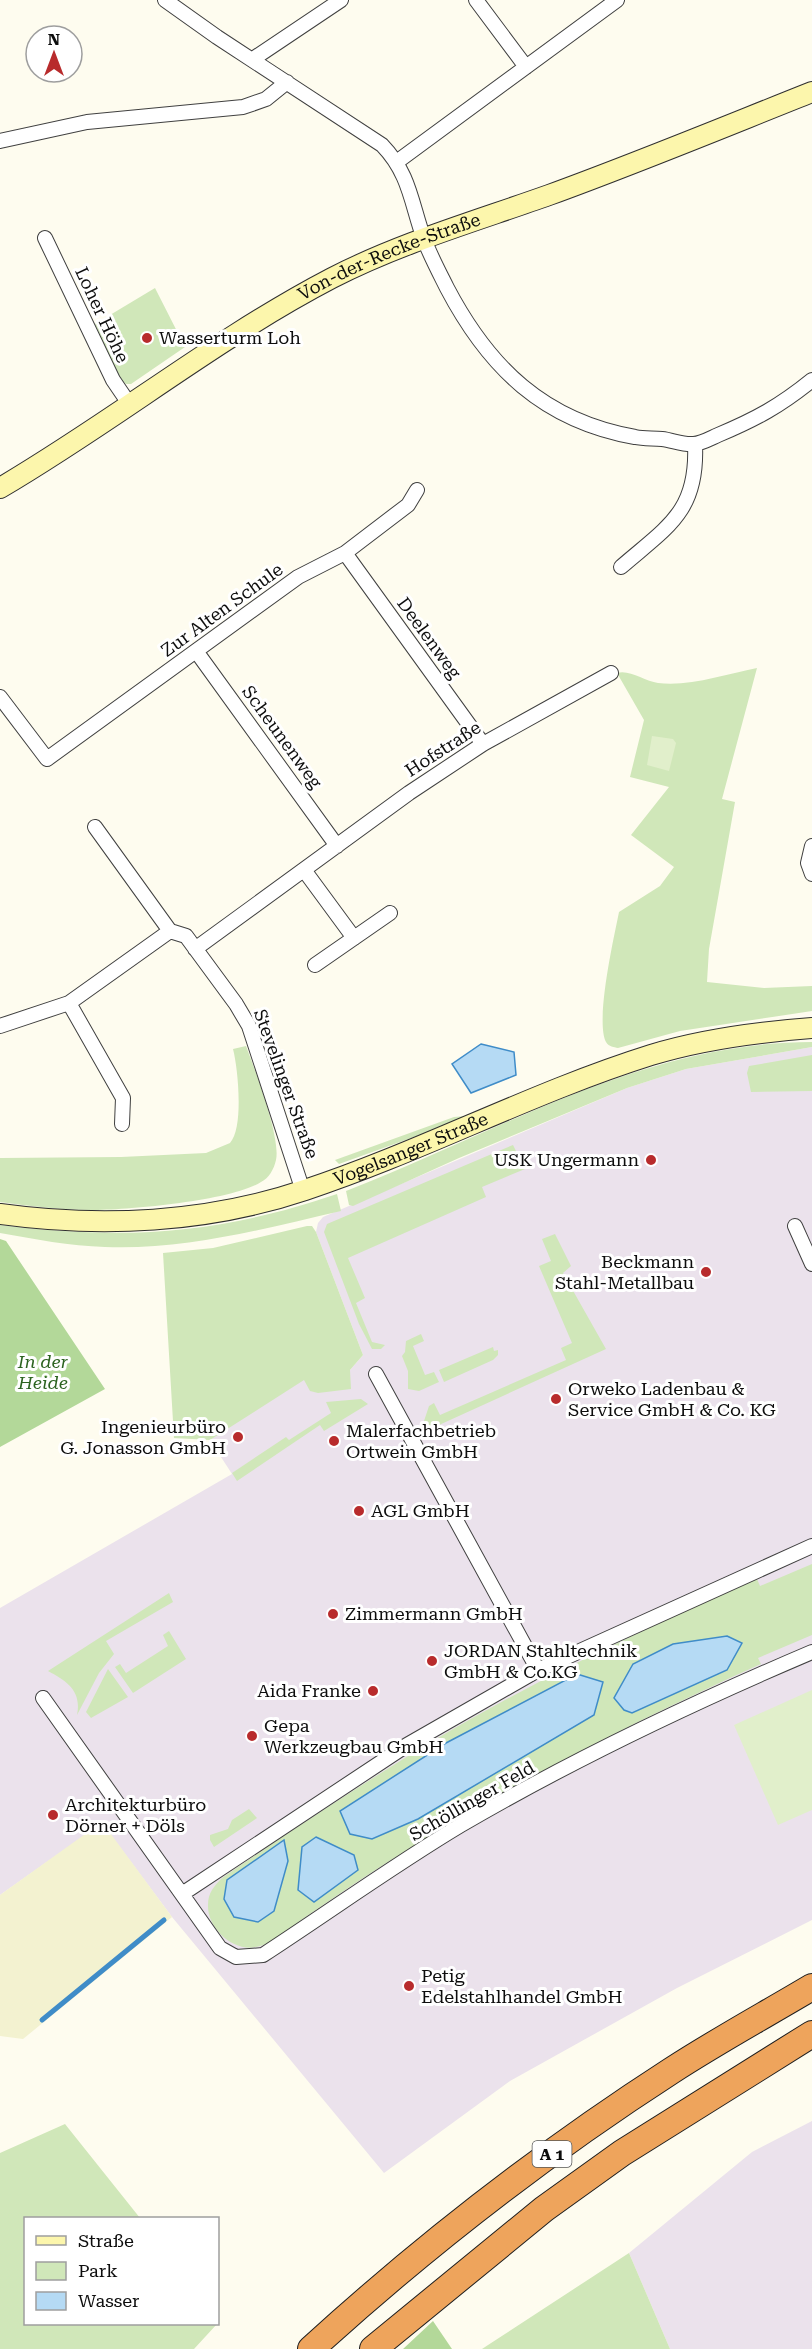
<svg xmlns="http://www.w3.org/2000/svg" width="812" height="2349" viewBox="0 0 812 2349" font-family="'Roboto Serif',serif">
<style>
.industrial{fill:#ebe2ec}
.farmland{fill:#f3f2d0}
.green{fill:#d0e7b9}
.forest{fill:#b3d899}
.pitch{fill:#e1efcb}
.water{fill:#b5daf4;stroke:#3f8cc8;stroke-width:1.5}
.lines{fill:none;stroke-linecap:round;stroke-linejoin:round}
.stream{stroke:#3f8cc8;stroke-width:5}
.street-casing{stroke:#404040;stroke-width:16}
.secondary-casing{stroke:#2f2f2f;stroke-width:22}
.highway-casing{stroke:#1e1e1e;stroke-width:28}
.street{stroke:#fff;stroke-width:14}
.secondary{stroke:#fcf6ac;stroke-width:20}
.highway{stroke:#eea45c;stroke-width:26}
.poi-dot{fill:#b82b2c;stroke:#fff;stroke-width:2}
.labels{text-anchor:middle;stroke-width:6;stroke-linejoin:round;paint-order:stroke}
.shield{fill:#fff;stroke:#565656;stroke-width:1.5}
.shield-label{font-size:16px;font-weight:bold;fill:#0d0d0d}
.street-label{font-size:18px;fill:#0d0d0d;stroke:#fff}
.poi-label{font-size:18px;fill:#0d0d0d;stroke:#fff;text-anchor:start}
.park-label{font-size:18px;font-style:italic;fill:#2c6320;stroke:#fff}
</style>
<rect width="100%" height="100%" fill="#fefcef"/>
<!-- industrial -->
<path class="industrial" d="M812,1047v873l-135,68 -167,93 -126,92 -212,-256 -70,-94 -102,72v-287l232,-134 -22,-34 54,-37 40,-24 45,4 1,-13 13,-15 -47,-123 2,-9 5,-6 304,-129 59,-19z
M812,2121v228h-142l-41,-96 123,-101z"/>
<!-- farmland -->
<path class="farmland" d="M102,1822l70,95 -149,122 -23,-3v-141z"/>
<!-- green -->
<path class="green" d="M155,288l30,59 -54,37h-5l-7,-6 -24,-54z
M757,668l-35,131 13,3 -26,147 -2,33 57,6 48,-2v25l-132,20 -62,17c-4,-1 -9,-1 -12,-6 -11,-21 8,-105 13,-130l41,-26 14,-19 -43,-32 38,-48 -39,-10 14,-57 -27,-47c12,-4 28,8 41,10 31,4 68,-9 99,-15z
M812,1042v5l-126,22 -59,19 -168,70 -106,48 -4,-1 -3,-14c153,-59 297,-149 466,-149z
M246,1046c9,24 35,92 30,114 -2,9 -7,18 -15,22 -30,19 -133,28 -170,28 -31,0 -61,-4 -91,-8v-44l121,-1 85,-4 24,-10c14,-15 8,-75 3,-94z
M812,1055v36l-61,1 -4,-19 2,-7z
M466,1116l-2,3 -125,45 -4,-4 119,-43z
M513,1145l12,24 -43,18 4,10 -138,61 17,40 -9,5 16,39 13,3 -4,4h-9l-13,-25 -35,-92 3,-8z
M337,1194l4,17c-78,18 -155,39 -236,36 -35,-1 -71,-8 -105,-14v-8c126,15 216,10 337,-31z
M307,1226h5l4,6 47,123 -13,15 1,19 -33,4 -8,-2 -6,-11 -94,60 -36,-2 -11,-185 50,-5z
M555,1234l16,32 -8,7 43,76 -178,81 -4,-9 5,-15 5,-3 6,12 126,-55 -5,-12 11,-5 -33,-77 12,-5 -9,-22z
M421,1334l3,7 -11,5 12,29 9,-3 5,10 -20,9 -11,-2v-18l-6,-15 3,-4 1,-11z
M493,1347l1,4 4,-1v5l-5,5 -49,22 -5,-12z
M361,1399l7,5 -44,27 -4,-6 -83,56 -5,-8 54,-36 3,3 42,-27 -5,-11z
M812,1564v71l-54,23 3,6c-118,53 -231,111 -341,178 -38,23 -74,47 -110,72 -16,10 -36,30 -54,33 -23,5 -49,-19 -48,-42 0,-12 6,-19 14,-27 70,-48 141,-95 214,-139 103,-61 212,-112 321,-160l3,7z
M169,1593l4,9 -67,39 8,13 -15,19 -22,42c5,-24 -10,-34 -29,-44z
M169,1631l17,28 -53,34 -18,-26 5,-3 6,9 42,-27 -5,-11z
M108,1669l20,28 -37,21 -5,-6z
M249,1809l8,9 -43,29 -4,-7v-5l18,-6 4,-9z
M65,2124l75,94h-114v106h191l-23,25h-194v-196z
M629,2253l41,96h-188l6,-4z"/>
<!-- forest -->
<path class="forest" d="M0,1239l6,2 99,148 -105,58z
M433,2321l19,28h-49z"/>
<!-- pitch -->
<path class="pitch" d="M652,736l21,3 3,4 -7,28 -22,-6z
M812,1690v120l-34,15 -44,-100z"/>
<!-- water -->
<path class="water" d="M481,1044l33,8 2,23 -45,18 -19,-29z
M727,1636l15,7 -15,27 -95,43 -8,-3 -10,-12 19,-34 40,-20z
M577,1674l26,8 -9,33 -176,104 -46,20 -22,-5 -10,-23 106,-68z
M316,1837l38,18 4,15 -44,32 -16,-12 4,-43z
M284,1840l4,21 -14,50 -16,11 -24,-5 -10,-18 3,-19z"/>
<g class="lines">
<!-- stream -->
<path class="stream" d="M42,2020l122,-100"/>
<defs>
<path id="street" d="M165,0l52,37 165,108c28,29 29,58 42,94 6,16 15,33 23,49 42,80 97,133 188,149 9,2 18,1 27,2 10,1 21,6 31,5 8,0 18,-6 25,-9 38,-16 62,-29 94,-55
M476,0l50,67
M253,59l88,-59
M0,141l87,-19 156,-15 23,-8 21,-17
M398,161l219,-161
M45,238l68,142 17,25
M345,553l138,191
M621,567c46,-40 77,-55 74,-122
M196,651l141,195
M0,697l47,62 251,-182 47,-24 63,-48 9,-15
M95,827l75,104 16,5 50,68 13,22 54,165
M812,846l-4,17 4,11
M304,870l50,68
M195,949l214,-156 74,-49 128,-71
M315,965l75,-52
M69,1003l54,95 -1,26
M0,1026l69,-23 101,-72
M795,1226l17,38
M376,1374l162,296
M43,1698l177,250 16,9 27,-2c66,-43 131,-90 198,-130 113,-66 231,-122 351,-173
M182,1894l225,-149 131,-75 274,-124"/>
<g id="secondary">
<path id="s1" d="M0,488c113,-66 215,-149 332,-210 68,-35 144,-57 217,-83 88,-32 175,-68 263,-103"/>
<path id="s2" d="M0,1214c101,14 207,9 305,-24 118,-39 228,-98 346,-135 52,-16 107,-23 161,-27"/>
</g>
<path id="highway" d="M311,2349c112,-102 233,-196 360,-278 46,-30 94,-56 141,-84
M373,2349l171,-140 78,-56 190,-119"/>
</defs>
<!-- street casing -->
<use href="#street" class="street-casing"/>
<!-- secondary casing -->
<use href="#secondary" class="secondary-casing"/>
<!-- highway casing -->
<use href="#highway" class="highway-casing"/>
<!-- street -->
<use href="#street" class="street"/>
<!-- secondary -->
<use href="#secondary" class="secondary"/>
<!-- highway -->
<use href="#highway" class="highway"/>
</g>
<!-- markers -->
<g class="poi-dot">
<circle cx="147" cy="338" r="6"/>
<circle cx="651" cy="1160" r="6"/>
<circle cx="706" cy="1272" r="6"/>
<circle cx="556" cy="1399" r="6"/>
<circle cx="238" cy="1437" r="6"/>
<circle cx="334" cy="1441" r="6"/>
<circle cx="359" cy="1511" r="6"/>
<circle cx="333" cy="1614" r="6"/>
<circle cx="432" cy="1661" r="6"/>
<circle cx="373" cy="1691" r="6"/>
<circle cx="252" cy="1736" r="6"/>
<circle cx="53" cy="1815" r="6"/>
<circle cx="409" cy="1986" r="6"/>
</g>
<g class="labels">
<!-- shield labels -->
<rect class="shield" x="532.5" y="2141" width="39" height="26" rx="4.5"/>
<g class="shield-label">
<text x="552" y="2160">A 1</text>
</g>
<!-- street labels -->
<g class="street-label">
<text dy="6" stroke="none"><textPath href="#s1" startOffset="454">Von-der-Recke-Straße</textPath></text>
<text transform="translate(102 315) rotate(65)" y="6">Loher Höhe</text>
<text transform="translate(222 610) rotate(-36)" y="6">Zur Alten Schule</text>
<text transform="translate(429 638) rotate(54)" y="6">Deelenweg</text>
<text transform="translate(282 737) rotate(54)" y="6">Scheunenweg</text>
<text transform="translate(443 749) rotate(-33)" y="6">Hofstraße</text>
<text transform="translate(286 1084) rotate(70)" y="6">Stevelinger Straße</text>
<text dy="6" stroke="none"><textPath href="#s2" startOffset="422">Vogelsanger Straße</textPath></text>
<text transform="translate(472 1801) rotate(-30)" y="6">Schöllinger Feld</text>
</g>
<!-- poi labels -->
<g class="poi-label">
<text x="159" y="344">Wasserturm Loh</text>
<text x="639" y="1166" text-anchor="end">USK Ungermann</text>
<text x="694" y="1268" text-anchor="end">Beckmann<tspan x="694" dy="21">Stahl-Metallbau</tspan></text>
<text x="568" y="1395">Orweko Ladenbau &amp;<tspan x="568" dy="21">Service GmbH &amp; Co. KG</tspan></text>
<text x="226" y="1433" text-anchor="end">Ingenieurbüro<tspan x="226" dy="21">G. Jonasson GmbH</tspan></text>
<text x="346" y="1437">Malerfachbetrieb<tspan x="346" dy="21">Ortwein GmbH</tspan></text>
<text x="371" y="1517">AGL GmbH</text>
<text x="345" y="1620">Zimmermann GmbH</text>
<text x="444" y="1657">JORDAN Stahltechnik<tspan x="444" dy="21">GmbH &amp; Co.KG</tspan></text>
<text x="361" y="1697" text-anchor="end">Aida Franke</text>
<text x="264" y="1732">Gepa<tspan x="264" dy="21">Werkzeugbau GmbH</tspan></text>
<text x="65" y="1811">Architekturbüro<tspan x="65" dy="21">Dörner + Döls</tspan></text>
<text x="421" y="1982">Petig<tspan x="421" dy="21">Edelstahlhandel GmbH</tspan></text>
</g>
<!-- park labels -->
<g class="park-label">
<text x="43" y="1368">In der<tspan x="43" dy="21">Heide</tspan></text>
</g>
</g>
<!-- legend -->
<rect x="24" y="2217" width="195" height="108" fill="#ffffff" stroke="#9e9e9e" stroke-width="1.5"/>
<rect x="36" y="2236" width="30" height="9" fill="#fcf6ac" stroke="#9e9e9e" stroke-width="1.5"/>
<text x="78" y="2247" font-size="18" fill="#0d0d0d">Straße</text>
<rect x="36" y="2262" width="30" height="18" fill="#d0e7b9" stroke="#9e9e9e" stroke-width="1.5"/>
<text x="78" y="2277" font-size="18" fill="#0d0d0d">Park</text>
<rect x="36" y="2292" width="30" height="18" fill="#b5daf4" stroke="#9e9e9e" stroke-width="1.5"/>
<text x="78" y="2307" font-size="18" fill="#0d0d0d">Wasser</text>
<!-- north arrow -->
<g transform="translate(54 54)"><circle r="28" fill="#ffffff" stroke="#9e9e9e" stroke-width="1.5"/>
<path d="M0-4.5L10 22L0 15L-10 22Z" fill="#b82b2c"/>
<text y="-9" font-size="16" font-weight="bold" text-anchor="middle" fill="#0d0d0d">N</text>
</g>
</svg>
